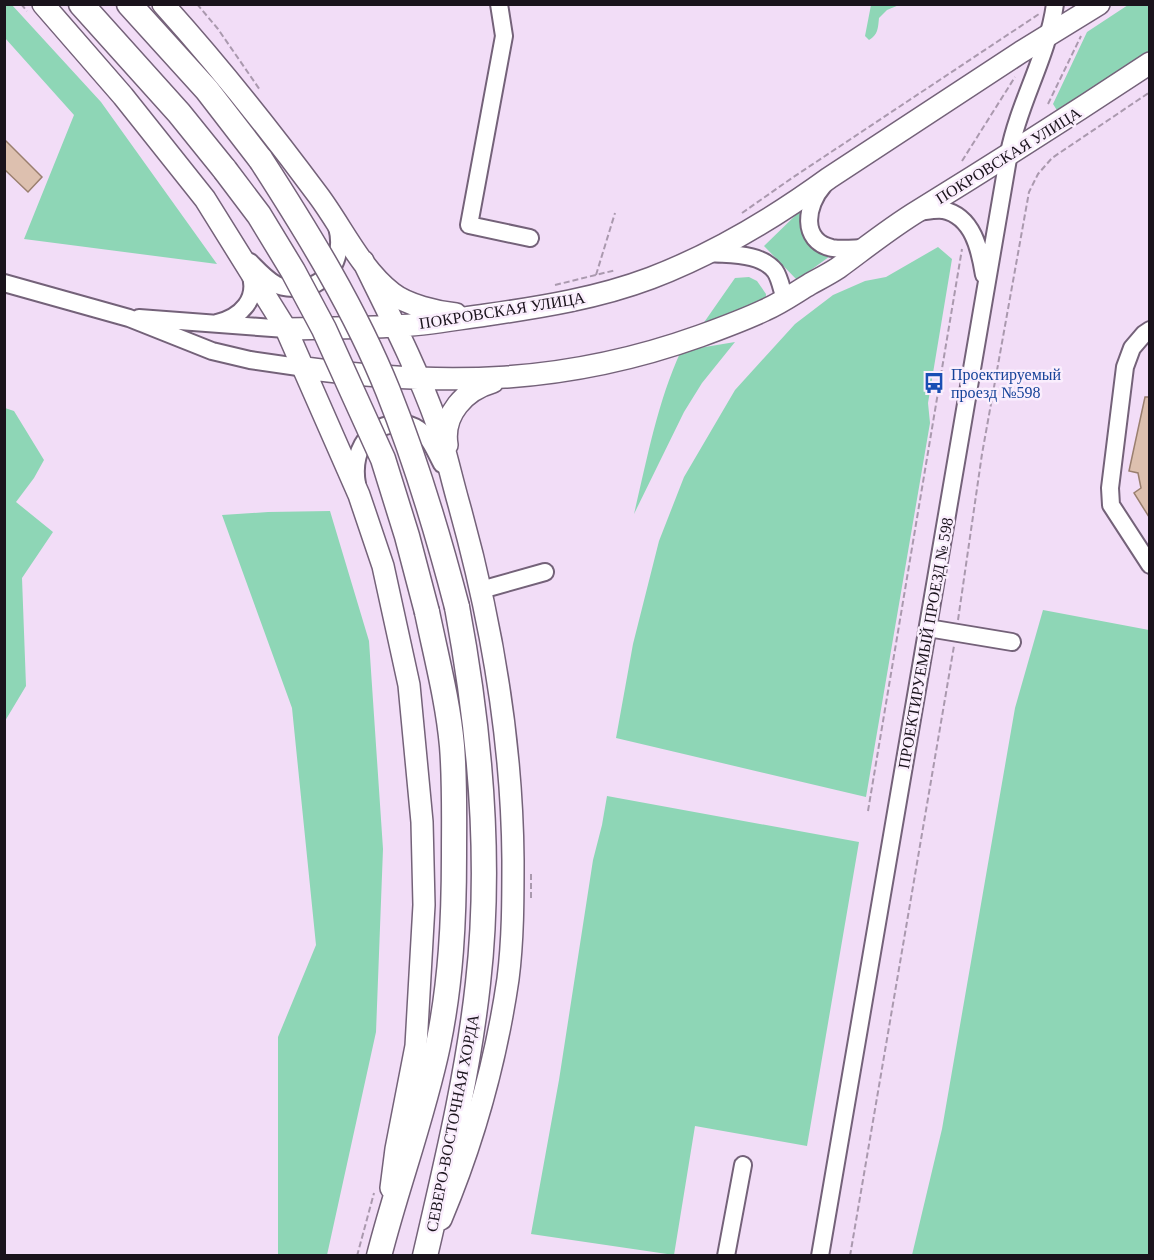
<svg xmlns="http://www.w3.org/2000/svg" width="1154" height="1260" viewBox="0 0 1154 1260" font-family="'Times New Roman',serif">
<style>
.green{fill:#8ed6b6}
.building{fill:#ddc0af;stroke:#9a7f6f;stroke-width:1.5}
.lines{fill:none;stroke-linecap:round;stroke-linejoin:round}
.minor-casing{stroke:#746279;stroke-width:20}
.major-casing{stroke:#746279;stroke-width:24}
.highway-casing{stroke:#746279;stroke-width:27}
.path{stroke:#aa99ae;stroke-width:2;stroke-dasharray:6 3;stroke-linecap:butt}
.minor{stroke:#fff;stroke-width:16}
.major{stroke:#fff;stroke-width:21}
.highway{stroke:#fff;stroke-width:24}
.highway-bridge-casing{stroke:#746279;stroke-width:27;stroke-linecap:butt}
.highway-bridge{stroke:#fff;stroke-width:24}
.labels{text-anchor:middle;stroke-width:5;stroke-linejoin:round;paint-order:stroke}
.street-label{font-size:16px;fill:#1a131c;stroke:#faeefd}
.transit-label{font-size:16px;fill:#164399;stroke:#faeefd;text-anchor:start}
</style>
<rect width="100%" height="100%" fill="#f2ddf7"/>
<!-- green -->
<path class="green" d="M5,4l7,1 89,97 116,162 -193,-25 50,-124 -69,-77z
M871,5h28l-12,5 -8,8c-1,10 -1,17 -10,22l-4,-4z
M1128,5h21v47l-91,60 -5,-8 34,-72z
M802,209c-2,30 4,35 31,45l-36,26 -33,-34z
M938,247l14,12 -24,144 2,20 -64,374 -250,-59 17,-94 26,-103 25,-64 51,-87 60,-66 38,-29 32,-14 21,-4z
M749,277l8,4 9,13 -1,12 -67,25 37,-53z
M735,342l-33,41 -18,29 -50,102c13,-54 23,-111 47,-163z
M5,408l9,3 30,49 -10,18 -18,24 37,30 -31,46 4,108 -21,35z
M330,511l39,130 14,208 -7,183 -49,223h-49v-218l38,-92 -24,-237 -70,-193 46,-3z
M1043,610l106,20v625h-237l30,-126 73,-421z
M607,796l252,46 -52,304 -112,-20 -21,129 -143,-21 28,-154 34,-220 9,-35z"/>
<!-- building -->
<path class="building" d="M4,139l38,38 -14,15 -24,-23z
M1145,397h4v120l-15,-24 7,-5 -3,-15 -9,-2z"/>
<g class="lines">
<defs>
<path id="minor" d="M499,4l5,32 -35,189 61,13
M823,186c-17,19 -23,55 9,62 11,2 23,0 34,0
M919,212c8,-1 17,-3 24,-2 30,6 37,40 41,65
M711,253c20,2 50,0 64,18 5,7 7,20 10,28
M250,262c8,8 16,17 25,22 5,3 13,4 18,4 35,2 52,-31 44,-61
M4,283l125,35 83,33 38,9 55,8
M139,318l147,11
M217,323c24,-6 42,-24 33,-50
M1150,330l-6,4 -12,14 -7,19 -15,121 1,17 39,60
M357,484c-5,-28 7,-57 38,-60 8,-1 16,0 23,5 12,8 17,22 24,35
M481,590l64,-18
M928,628l84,14
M726,1256l17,-91
M820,1256l189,-1103c10,-51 39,-97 46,-149"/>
<path id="major" d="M43,4l80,92 82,103 81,130 73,166 24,71 26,119 13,137 2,83 -8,141 -20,103 -5,39
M163,4c55,61 106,125 155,191 24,32 42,73 74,98 15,12 45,19 64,21
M363,261c26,53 54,107 74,163 8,25 14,52 21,77 33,117 54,237 55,359 0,40 0,80 -5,119 -12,82 -35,164 -67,240
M286,329c37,-1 74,-1 110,-3 30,-1 60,-7 90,-11 56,-8 112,-17 165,-37 63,-24 123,-60 178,-100l192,-126 78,-48
M305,368c140,19 261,16 395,-32 22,-8 44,-16 65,-26 16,-7 30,-17 45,-26 9,-5 19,-10 28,-16 26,-19 52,-40 80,-57 78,-48 155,-97 232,-148
M447,445c-5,-31 18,-55 46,-63"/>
<path id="highway" d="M81,4l98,109 46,57
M129,4l78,86 54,70
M379,1256c18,-71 44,-139 59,-211 13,-63 16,-125 16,-190 0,-36 1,-73 -2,-109 -4,-45 -16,-90 -25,-134
M425,1256c21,-91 43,-181 53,-273 14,-124 2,-253 -21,-376"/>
</defs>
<!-- minor casing -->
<use href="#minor" class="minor-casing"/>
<!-- major casing -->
<use href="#major" class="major-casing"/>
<!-- highway casing -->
<use href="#highway" class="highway-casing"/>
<!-- path -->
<path class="path" d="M21,4l6,7
M197,4l21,25 42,61
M1048,104l33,-68
M962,161l53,-84
M742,213l50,-35 247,-164
M596,275l19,-62
M555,285l61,-15
M958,620l24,-166 47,-262 9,-18 14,-16 98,-66
M868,811l94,-562
M531,898v-24
M357,1256l17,-63
M850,1256l104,-610"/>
<!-- minor -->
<use href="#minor" class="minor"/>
<!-- major -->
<use href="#major" class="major"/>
<!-- highway -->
<use href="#highway" class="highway"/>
<defs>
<path id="highway-bridge" d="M261,160c47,73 94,149 127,231 28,70 50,143 69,216
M225,170l34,45 34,56 31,58 29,64 30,66 24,77 20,76"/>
</defs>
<!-- highway-bridge casing -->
<use href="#highway-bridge" class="highway-bridge-casing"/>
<!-- highway-bridge -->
<use href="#highway-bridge" class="highway-bridge"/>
</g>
<!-- icons -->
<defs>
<symbol id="bus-bare" viewBox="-9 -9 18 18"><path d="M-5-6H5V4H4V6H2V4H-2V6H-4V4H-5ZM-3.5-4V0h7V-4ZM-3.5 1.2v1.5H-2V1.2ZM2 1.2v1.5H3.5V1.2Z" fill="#1a4fb4" stroke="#faeefd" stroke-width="2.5" paint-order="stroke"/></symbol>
</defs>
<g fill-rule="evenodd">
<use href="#bus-bare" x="919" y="368" width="30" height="30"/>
</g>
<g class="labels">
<!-- street labels -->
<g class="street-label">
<text transform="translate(1008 155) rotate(-32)" y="6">ПОКРОВСКАЯ УЛИЦА</text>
<text transform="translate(502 310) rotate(-9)" y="6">ПОКРОВСКАЯ УЛИЦА</text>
<text transform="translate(925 643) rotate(-80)" y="6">ПРОЕКТИРУЕМЫЙ ПРОЕЗД № 598</text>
<text transform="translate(452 1123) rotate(-79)" y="6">СЕВЕРО-ВОСТОЧНАЯ ХОРДА</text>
</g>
<!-- transit labels -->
<g class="transit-label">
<text x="951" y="380">Проектируемый<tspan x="951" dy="18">проезд №598</tspan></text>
</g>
</g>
<!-- border -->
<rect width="1154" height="1260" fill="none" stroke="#1a131c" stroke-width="12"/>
</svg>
